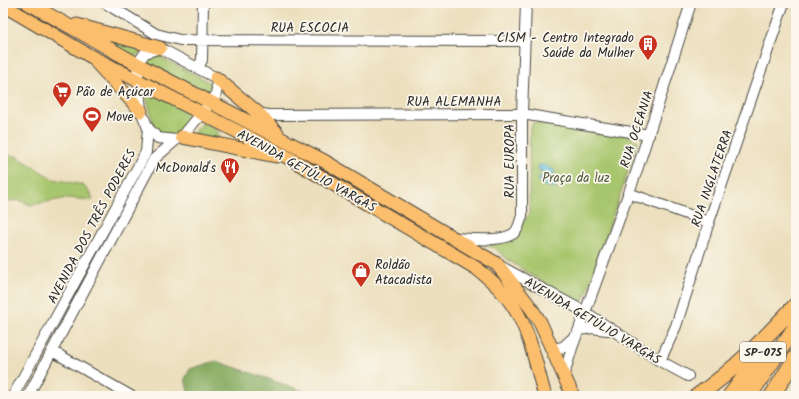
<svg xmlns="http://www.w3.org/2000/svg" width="799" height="399" viewBox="0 0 799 399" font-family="Kalam,sans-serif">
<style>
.green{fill:#a8c66d;stroke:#6a784c}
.forest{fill:#86ab60;stroke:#586b46}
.water{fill:#67c3e5;stroke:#497788}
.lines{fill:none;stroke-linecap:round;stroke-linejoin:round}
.minor-casing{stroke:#484641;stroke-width:12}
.major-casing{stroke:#484641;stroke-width:15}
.highway-casing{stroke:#484641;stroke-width:17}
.minor{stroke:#fff;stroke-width:10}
.major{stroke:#fabe6d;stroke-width:13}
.highway{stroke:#fabe6d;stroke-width:15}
.labels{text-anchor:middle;stroke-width:3.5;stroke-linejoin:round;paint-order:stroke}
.shield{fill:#fbf7ec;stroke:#696865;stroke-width:1}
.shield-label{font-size:12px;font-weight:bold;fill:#2b2b2b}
.street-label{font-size:13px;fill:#2b2b2b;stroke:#fbf7ec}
.poi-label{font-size:13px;fill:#2b2b2b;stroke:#fbf7ec;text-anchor:start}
.park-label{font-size:13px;fill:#505a3f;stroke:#fbf7ec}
</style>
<rect width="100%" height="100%" fill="#fbf7ec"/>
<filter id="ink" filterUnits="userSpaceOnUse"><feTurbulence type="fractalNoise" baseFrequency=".025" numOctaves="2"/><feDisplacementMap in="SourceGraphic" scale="8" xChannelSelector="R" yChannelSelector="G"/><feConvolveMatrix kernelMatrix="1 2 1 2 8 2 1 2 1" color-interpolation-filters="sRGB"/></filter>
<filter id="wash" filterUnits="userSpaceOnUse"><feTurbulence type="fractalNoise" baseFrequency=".012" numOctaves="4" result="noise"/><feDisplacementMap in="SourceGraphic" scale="16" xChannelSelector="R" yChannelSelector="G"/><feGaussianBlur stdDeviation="0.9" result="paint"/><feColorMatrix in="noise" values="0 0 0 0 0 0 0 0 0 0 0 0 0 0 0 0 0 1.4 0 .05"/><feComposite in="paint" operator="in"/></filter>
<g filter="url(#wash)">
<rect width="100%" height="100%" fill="#ecdfbd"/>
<!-- green -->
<path class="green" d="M108,40l36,10 -8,6 -30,-15z
M156,55l55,28 2,4 -1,9 -67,-34z
M154,92l38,25c-12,17 -17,26 -37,14l-9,-37 9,4z
M204,122l14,9 1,10 -26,-7z
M534,122l96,14 3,4 5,1 -53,157 -5,4h-6l-66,-42 -13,-12 -17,-6h18l28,-21 5,-7 1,-87z
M3,150l3,5 10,1 37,23 30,6 8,9 2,6 -26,-2 -36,7 -12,-5 -16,2z"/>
<!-- forest -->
<path class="forest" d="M216,361l102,35h-129l-4,-17 5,-10z"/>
<!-- water -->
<path class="water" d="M544,165l11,6 -1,4 -5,1 1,2 7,4 -1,6 -12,-2 -5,-4v-5l6,-1v-3l-6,-3 -1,-4z"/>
</g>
<g filter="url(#ink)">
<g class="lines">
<defs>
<path id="minor" d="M105,3l51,31 24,6 345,1
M198,68l4,-8 1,-57
M258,113l10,2 254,-1 127,21
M148,128l10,10 18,2
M628,193l81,29
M455,238c15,1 52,5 61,-7 3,-4 4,-10 6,-15v-102l4,-111
M500,266l85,46 75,49 28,15
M579,330l13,-2 15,2
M552,349l11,-2 11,-10
M52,351l79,45
M660,361l16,-35 33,-104 75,-219
M565,378l1,-10 6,-20 64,-175 55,-170
M13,396l133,-244 2,-24 -7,-17 -4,-47 8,-11 15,-5 56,30 1,11 -2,8 -33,40 -6,3 -22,19 -126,237"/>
<path id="major" d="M28,3l109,61 187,97 173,103 34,44 9,14 33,74
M3,5l87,51 201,103 185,109c50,37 53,72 69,128
M77,25l83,23
M97,63l44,48
M216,78l42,35 19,20
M182,137l94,19"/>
<path id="highway" d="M697,396c38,-26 68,-58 99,-91
M730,396l36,-48
M749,396l47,-70
M772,396l24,-39"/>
</defs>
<!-- minor casing -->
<use href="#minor" class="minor-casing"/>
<!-- major casing -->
<use href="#major" class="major-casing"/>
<!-- highway casing -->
<use href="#highway" class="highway-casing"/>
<!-- minor -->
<use href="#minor" class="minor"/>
<!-- major -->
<use href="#major" class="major"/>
<!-- highway -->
<use href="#highway" class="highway"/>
</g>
</g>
<!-- icons -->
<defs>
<symbol id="building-pin" viewBox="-11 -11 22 30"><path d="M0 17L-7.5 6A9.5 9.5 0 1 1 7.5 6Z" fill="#c8321e" stroke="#fbf7ec"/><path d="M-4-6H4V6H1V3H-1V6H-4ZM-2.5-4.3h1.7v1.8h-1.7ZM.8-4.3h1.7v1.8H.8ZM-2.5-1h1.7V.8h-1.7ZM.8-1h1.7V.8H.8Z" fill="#fff"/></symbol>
<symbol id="supermarket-pin" viewBox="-11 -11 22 30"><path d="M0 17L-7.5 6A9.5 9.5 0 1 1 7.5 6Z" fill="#c8321e" stroke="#fbf7ec"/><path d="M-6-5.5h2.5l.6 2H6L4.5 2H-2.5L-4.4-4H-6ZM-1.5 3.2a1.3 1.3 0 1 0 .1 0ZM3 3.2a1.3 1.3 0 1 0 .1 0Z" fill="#fff"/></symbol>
<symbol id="stadium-pin" viewBox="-11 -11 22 30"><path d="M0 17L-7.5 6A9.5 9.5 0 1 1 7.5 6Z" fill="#c8321e" stroke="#fbf7ec"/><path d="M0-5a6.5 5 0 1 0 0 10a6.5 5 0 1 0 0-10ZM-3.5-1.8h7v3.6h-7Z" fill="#fff"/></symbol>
<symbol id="restaurant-pin" viewBox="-11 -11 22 30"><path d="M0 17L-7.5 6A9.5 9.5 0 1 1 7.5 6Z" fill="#c8321e" stroke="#fbf7ec"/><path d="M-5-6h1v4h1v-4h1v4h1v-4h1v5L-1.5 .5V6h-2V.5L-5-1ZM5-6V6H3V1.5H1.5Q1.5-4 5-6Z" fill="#fff"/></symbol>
<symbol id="shop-pin" viewBox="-11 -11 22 30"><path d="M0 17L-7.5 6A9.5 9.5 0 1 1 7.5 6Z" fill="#c8321e" stroke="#fbf7ec"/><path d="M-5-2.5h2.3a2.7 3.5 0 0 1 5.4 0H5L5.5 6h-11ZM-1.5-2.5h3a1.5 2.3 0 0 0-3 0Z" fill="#fff"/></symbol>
</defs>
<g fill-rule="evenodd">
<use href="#building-pin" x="637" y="33" width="22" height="30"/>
<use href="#supermarket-pin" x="51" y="80" width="22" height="30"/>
<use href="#stadium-pin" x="81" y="105" width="22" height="30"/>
<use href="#restaurant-pin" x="219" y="156" width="22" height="30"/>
<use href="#shop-pin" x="350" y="260" width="22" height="30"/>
</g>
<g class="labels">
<!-- shield labels -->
<rect class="shield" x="740" y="342" width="46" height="20" rx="3"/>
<g class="shield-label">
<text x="763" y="356">SP-075</text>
</g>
<!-- street labels -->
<g class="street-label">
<text x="310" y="32">RUA ESCOCIA</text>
<text x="454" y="106">RUA ALEMANHA</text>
<text transform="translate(636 129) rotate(-72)" y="5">RUA OCEANIA</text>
<text transform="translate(509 161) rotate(-90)" y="5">RUA EUROPA</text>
<text transform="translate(307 170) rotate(29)" y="5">AVENIDA GETÚLIO VARGAS</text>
<text transform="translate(711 178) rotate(-71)" y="5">RUA INGLATERRA</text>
<text transform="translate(91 226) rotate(-62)" y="5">AVENIDA DOS TRÊS PODERES</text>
<text transform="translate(593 320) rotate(31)" y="5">AVENIDA GETÚLIO VARGAS</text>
</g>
<!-- poi labels -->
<g class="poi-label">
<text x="634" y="42" text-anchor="end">CISM - Centro Integrado<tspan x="634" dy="15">Saúde da Mulher</tspan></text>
<text x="76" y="96">Pão de Açúcar</text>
<text x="106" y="121">Move</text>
<text x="216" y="172" text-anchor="end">McDonald's</text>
<text x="375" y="269">Roldão<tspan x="375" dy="15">Atacadista</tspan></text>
</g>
<!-- park labels -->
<g class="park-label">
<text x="576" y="182">Praça da luz</text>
</g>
</g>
<!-- margin -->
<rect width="799" height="399" fill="none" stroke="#fbf7ec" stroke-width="16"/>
</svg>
